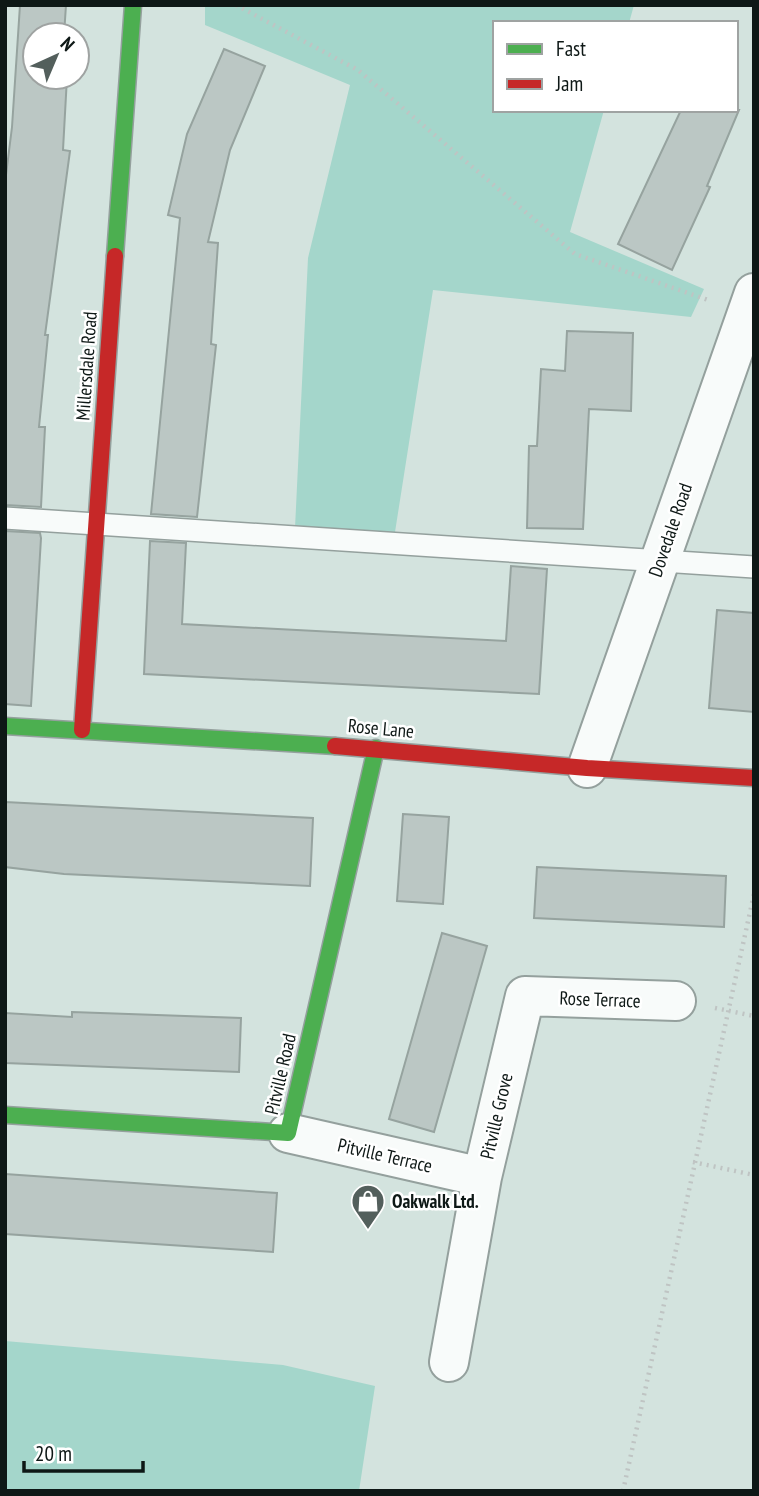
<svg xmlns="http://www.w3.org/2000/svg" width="759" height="1496" viewBox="0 0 759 1496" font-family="'PT Sans Narrow',sans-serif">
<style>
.green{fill:#a4d6cb}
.building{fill:#bbc7c4;stroke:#96a39f;stroke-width:2}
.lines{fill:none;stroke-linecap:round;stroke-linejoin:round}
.lane-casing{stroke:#94a09d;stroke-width:24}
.street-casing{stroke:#94a09d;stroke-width:42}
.fast-casing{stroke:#94a09d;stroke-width:19}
.jam-casing{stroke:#94a09d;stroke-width:19}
.path{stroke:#bfc4c3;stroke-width:4.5;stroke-dasharray:2 5;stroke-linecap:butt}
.lane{stroke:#f8fbfa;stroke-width:21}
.street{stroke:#f8fbfa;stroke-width:38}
.fast{stroke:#4caf50;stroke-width:16}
.jam{stroke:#c62828;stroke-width:16}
.labels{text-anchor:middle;stroke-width:5;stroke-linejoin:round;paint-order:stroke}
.street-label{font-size:19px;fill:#0e1816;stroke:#fff}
.poi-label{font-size:19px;font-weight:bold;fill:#0e1816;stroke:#fff;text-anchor:start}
</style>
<rect width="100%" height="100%" fill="#d3e3de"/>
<!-- green -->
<path class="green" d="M205,5h429l-5,18h-134v87h109l-34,122 134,57 -13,28 -258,-27 -38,242 -100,-4 13,-270 42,-173 -145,-60z
M5,1341l278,24 92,21 -16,105h-354z"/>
<!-- building -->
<path class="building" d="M20,5h46l-2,30h-29v42h32l-4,73 7,1 -25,184h3l-9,92h6l-4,80 -36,-2v-322l7,-56z
M224,49l41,17 -35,84 -22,92 10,1 -7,101 5,1 -19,172 -46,-3 29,-296 -12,-3 19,-81z
M681,110h58l-32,76 3,1 -38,83 -54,-26z
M567,331l66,2 -2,78 -42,-2 -6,120 -56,-1 2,-82h8l4,-77 24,2z
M5,531l35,2 1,5 -10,168 -26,-2z
M150,541l36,2 -4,81 324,17 5,-75 36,3 -8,125 -395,-20z
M717,610l37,3v99l-45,-4z
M5,802l308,16 -3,68 -246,-12 -59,-7z
M403,814l46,3 -6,87 -46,-3z
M537,867l189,9 -2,51 -190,-9z
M442,933l45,13 -53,186 -45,-13z
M72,1012l169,6 -2,54 -234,-9v-50l67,4z
M5,1174l272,19 -4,59 -268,-18z"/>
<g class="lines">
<defs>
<path id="lane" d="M5,518l749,49"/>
<path id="street" d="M587,768l167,-475
M288,1133l194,44
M449,1362l33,-185 43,-181 151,5"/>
<path id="fast" d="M115,256l18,-251
M5,726l330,20
M5,1115l283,18 88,-385"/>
<path id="jam" d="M82,730l33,-474
M335,746l252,22 167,10"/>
</defs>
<!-- lane casing -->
<use href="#lane" class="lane-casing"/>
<!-- street casing -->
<use href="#street" class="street-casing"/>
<!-- fast casing -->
<use href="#fast" class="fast-casing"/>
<!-- jam casing -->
<use href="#jam" class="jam-casing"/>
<!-- path -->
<path class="path" d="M236,5l122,65 217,184 136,47
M715,1008l39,8
M693,1162l61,13
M623,1491l131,-597"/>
<!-- lane -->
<use href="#lane" class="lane"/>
<!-- street -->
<use href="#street" class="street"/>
<!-- fast -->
<use href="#fast" class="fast"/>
<!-- jam -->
<use href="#jam" class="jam"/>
</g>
<!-- icons -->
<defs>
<symbol id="shop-pin" viewBox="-11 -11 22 30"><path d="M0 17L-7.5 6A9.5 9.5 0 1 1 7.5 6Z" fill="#535f5c" stroke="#fff"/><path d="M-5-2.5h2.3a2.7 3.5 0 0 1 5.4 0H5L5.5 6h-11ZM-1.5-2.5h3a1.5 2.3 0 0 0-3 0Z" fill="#fff"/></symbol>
</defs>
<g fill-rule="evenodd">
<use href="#shop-pin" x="349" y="1182" width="38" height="52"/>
</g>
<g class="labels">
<!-- street labels -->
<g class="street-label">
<text transform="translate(86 366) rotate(-86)" y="7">Millersdale Road</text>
<text transform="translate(670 530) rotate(-71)" y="7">Dovedale Road</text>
<text transform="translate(381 728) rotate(5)" y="7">Rose Lane</text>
<text transform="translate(600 999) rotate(2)" y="7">Rose Terrace</text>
<text transform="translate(280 1074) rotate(-77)" y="7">Pitville Road</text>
<text transform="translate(496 1116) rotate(-77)" y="7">Pitville Grove</text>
<text transform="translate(385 1155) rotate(13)" y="7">Pitville Terrace</text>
</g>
<!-- poi labels -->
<g class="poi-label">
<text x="392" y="1208">Oakwalk Ltd.</text>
</g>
</g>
<!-- border -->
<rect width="759" height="1496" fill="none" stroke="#0e1816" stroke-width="14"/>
<!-- legend -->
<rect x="493" y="21" width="245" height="91" fill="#ffffff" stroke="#9fa3a2" stroke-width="2"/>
<rect x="507" y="44" width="35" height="10" fill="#4caf50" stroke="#9fa3a2" stroke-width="2"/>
<text x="556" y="56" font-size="21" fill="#0e1816">Fast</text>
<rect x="507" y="79" width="35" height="10" fill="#c62828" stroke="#9fa3a2" stroke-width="2"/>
<text x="556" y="91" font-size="21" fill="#0e1816">Jam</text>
<!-- north arrow -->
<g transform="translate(56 56) rotate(44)"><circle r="33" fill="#ffffff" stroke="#9fa3a2" stroke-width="2"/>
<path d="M0-5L12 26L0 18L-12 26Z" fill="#535f5c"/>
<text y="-10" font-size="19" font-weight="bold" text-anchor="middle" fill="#0e1816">N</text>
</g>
<!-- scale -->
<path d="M24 1461v10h119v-10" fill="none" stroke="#0e1816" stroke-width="3.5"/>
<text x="35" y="1461" font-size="21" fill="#0e1816" stroke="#ffffff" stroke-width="5" paint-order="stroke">20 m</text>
</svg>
